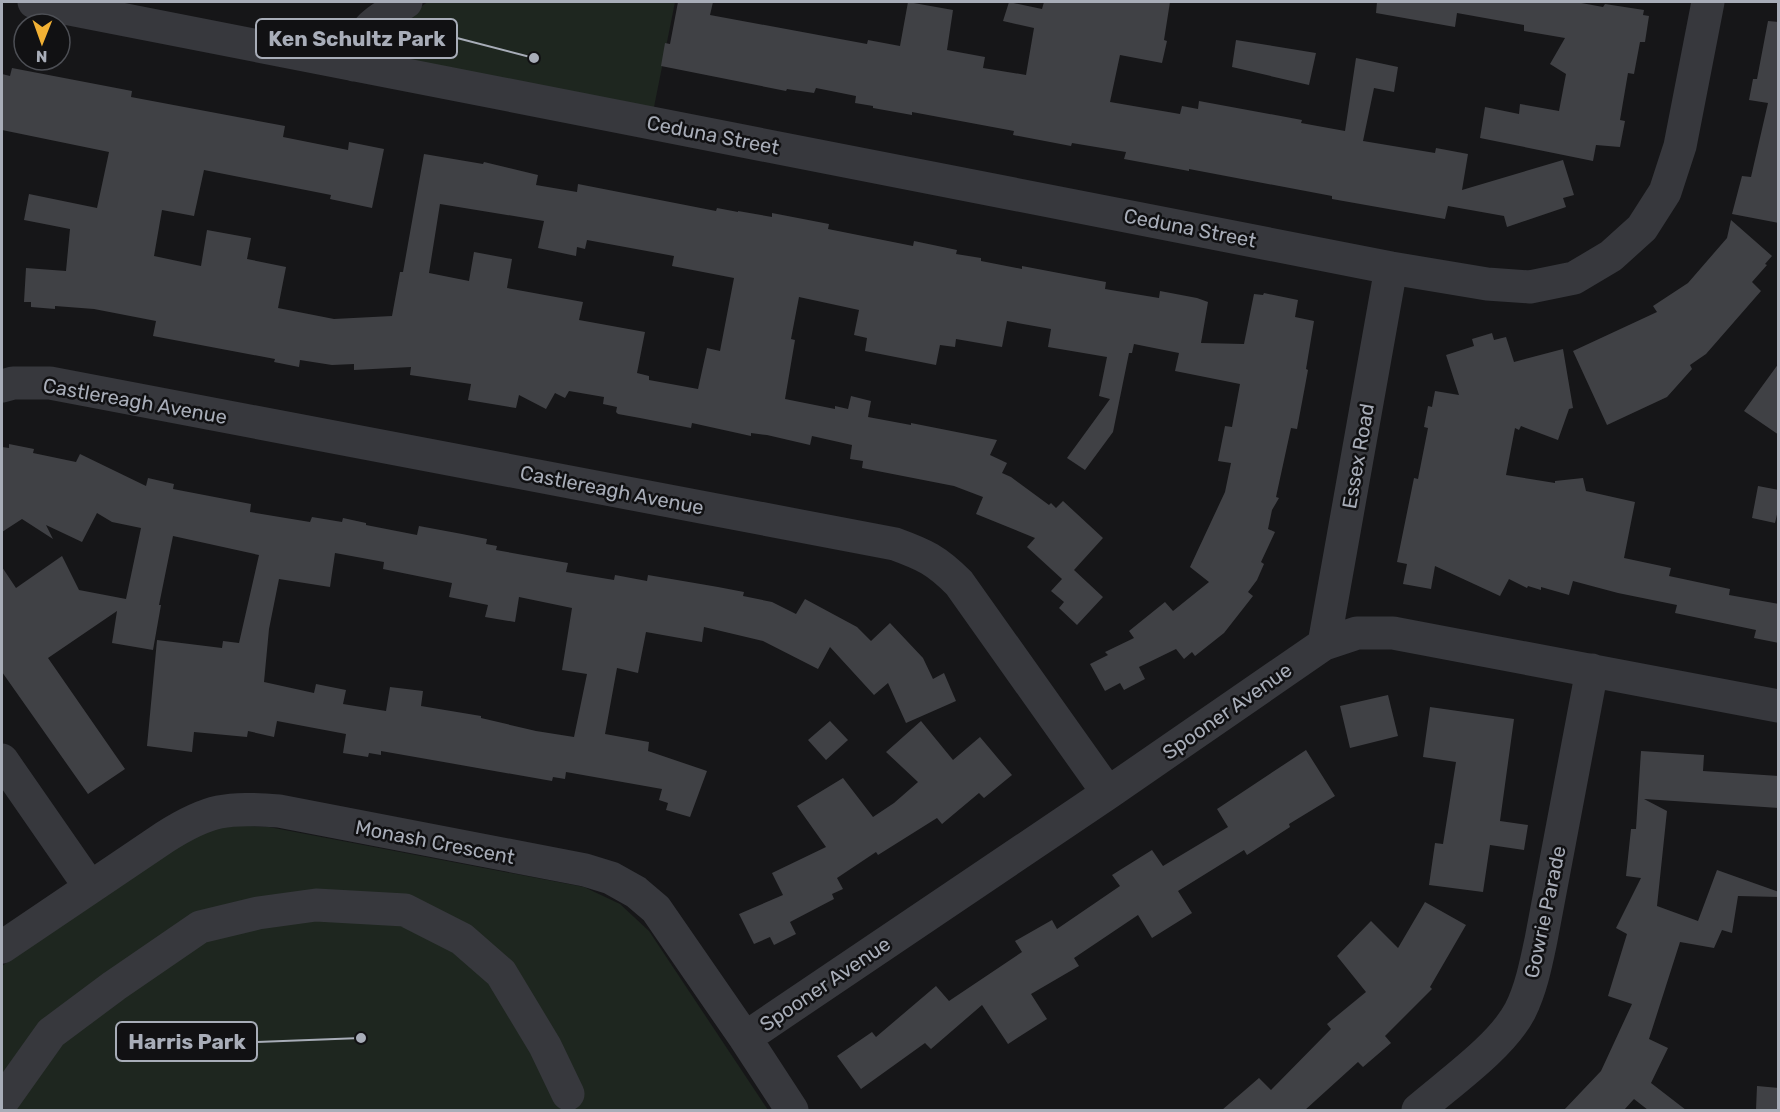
<svg xmlns="http://www.w3.org/2000/svg" width="1780" height="1112" viewBox="0 0 1780 1112" font-family="Rubik,sans-serif">
<style>
.green{fill:#1e261f}
.building{fill:#404145;fill-rule:evenodd}
.lines{fill:none;stroke-linecap:round;stroke-linejoin:round}
.minor{stroke:#37383d;stroke-width:33}
.labels{text-anchor:middle;stroke-width:5;stroke-linejoin:round;paint-order:stroke}
.street-label{font-size:20px;fill:#a8adb8;stroke:#111113}
.leader{fill:none;stroke:#a8adb8;stroke-width:2}
.callout-dot{fill:#a8adb8;stroke:#111113;stroke-width:2}
.callout{fill:#111113;stroke:#a8adb8;stroke-width:2}
.callout-label{font-size:21px;text-anchor:middle;font-weight:bold;fill:#a8adb8}
</style>
<rect width="100%" height="100%" fill="#161618"/>
<!-- green -->
<path class="green" d="M428,2h247l-22,110 -243,-49c-31,-29 -8,-44 18,-61z
M228,825l41,2 315,60 36,17 29,27 119,179h-766v-144l192,-130z"/>
<!-- building -->
<path class="building" d="M678,2h35l-3,13 157,29 1,-4 32,6 8,-44 45,8 -6,40 38,7 -2,11 43,7 8,-47 -31,-7 6,-19 33,7 2,-7h126l-6,38 3,1 -5,22 -42,-8 -10,47 70,12 2,-8 16,3 1,-8 103,19 -1,3 44,8 11,-73 42,9 -4,25 -20,-4 -11,53 72,12 1,-5 32,6 -6,36 101,-30 11,35 -11,3 3,9 -59,20 -3,-11 -56,-10 -3,13 -113,-20v-3l-143,-27v2l-65,-12 2,-7 -54,-9 -1,3 -58,-11 1,-4 -102,-19v3l-39,-7v-2l-18,-3 1,-7 -40,-8 -2,5 -27,-4 -1,2 -125,-25 4,-23 5,1z
M1377,2h199l27,5 2,-3 39,6 -1,5 6,1 -4,26h-5l-6,32 -6,-1 -8,47 5,1 -5,26 -24,-2 -3,16 -113,-23 5,-31 34,7 1,-10 39,7 7,-37 -16,-10 15,-26 -41,-7v-6l-67,-12 -2,14 -79,-14z
M1768,21l11,1v201l-47,-9 10,-38 9,1 17,-74 -19,-3 4,-21h4z
M1236,40l80,13 -7,32 -77,-18z
M12,68l120,23 -1,6 154,29 -2,11 65,13 1,-8 35,7 -12,59 -42,-9 1,-4 -127,-25 -10,46 -32,-6 -8,46 47,10 6,-36 44,8 -4,21 39,8 -8,41 56,11 58,-3 8,-44h3l21,-118 59,10 1,-2 54,13 -2,10 41,7 1,-8 138,27 1,-3 21,4v-1l34,6v-4l57,11 -1,5 85,17 1,-5 43,9 -1,4 25,4v3l41,8v-3l84,16 -1,7 54,9 1,-7 37,7 11,4 -7,41 43,1 10,-50 9,1 1,-2 34,7 -3,17 19,4 -8,48 2,1 -11,59 -6,-1 -15,69 3,1 -7,12 -4,19 7,3 -14,30 3,2 -7,16 -9,12 5,4 -29,37 -29,23 -3,-4 -8,7 -8,-10 -37,18 6,12 -21,11 -4,-7 -15,8 -15,-27 18,-9 -3,-3 29,-14 -5,-7 36,-29 8,9 36,-29 -19,-15 35,-75 6,-29 -13,-2 7,-35 7,1 8,-43 -65,-13 4,-18 -45,-9 -2,9h-3l-16,79 -28,38 -18,-12 43,-59 -11,-3 8,-39 -59,-10 3,-18 -44,-8 -5,26 -46,-8 -1,8 -15,-2 -4,20 -71,-14 2,-13 -13,-3 5,-25 -60,-13 -8,42 4,1 -10,59 50,10v-3l13,3 3,-13 20,5 -3,16 43,8v-2l86,17 -7,15 17,8 -5,10 9,4 38,28 2,-2 5,5 7,-7 40,37 -29,32 29,27 -26,28 -18,-17 5,-6 -13,-11 11,-12 -35,-32 8,-9 -59,-24 7,-17 -29,-11 -92,-18 1,-7 -13,-2 2,-14 -40,-9 -2,9 -43,-10 -16,-2v3l-59,-13 -1,5 -51,-10 -22,-4 -2,-2 1,-5 -14,-3 1,-7 -35,-6 -4,7 -10,-5 -9,16 -27,-14 -3,13 -48,-8 3,-16 -61,-9 1,-8 -57,3v-6l-22,1 -32,-5 -1,7 -25,-5 1,-3 -122,-23 3,-15 -62,-12 -39,-3v3l-24,-2v-5h-7l2,-34 40,3 4,-42 -46,-9 5,-26 68,14 12,-56 -107,-22v-56l8,2zM440,204l104,17 -6,27 38,8 1,-9 8,2 2,-9 87,16 -2,10 62,12 -14,73 -13,-3 -9,41 -49,-9v-4l-12,-3 8,-41 -66,-12 4,-18 -76,-14 5,-29 -38,-7 -5,29 -40,-8z
M1731,220l41,36 -7,8 2,1 -15,17 9,9 -55,63 -16,11 2,4 -25,28 -60,28 -34,-74 84,-39 -4,-6 35,-23 39,-45z
M1492,333l2,7 12,-3 8,25 49,-13 10,59 -4,1 -11,31 -37,-14 -2,4 -4,-2 -9,47 49,8v-2l28,-3 3,13 49,11 -11,56 47,10 -2,8 61,13 -1,6 50,9v39l-25,-5 2,-8 -81,-17 2,-8 -59,-12 -45,-12 -4,14 -28,-8v3l-13,-4 -1,2 -18,-9 -9,17 -65,-30 -4,23 -28,-5 4,-20 -10,-2 17,-84 4,1 10,-51 -4,-1 4,-21 4,1 3,-16 24,4 -13,-40 28,-9 -2,-7z
M1779,363v72l-35,-24z
M9,444l25,5 -1,4 43,9 4,-8 66,32 2,-8 26,6 -1,5 78,15 -1,8 60,10 2,-5 30,5 1,-4 23,5v2l51,10 2,-9 43,8 25,5 -1,5 11,2 -1,4 72,13 -2,9 48,8 1,-5 32,6 1,-6 70,12 26,5 -1,4 29,6 24,12 9,-15 52,28 14,14 19,-18 33,35 10,21 11,-6 12,28 -50,22 -18,-40 -14,12 -44,-48 -12,22 -55,-28 -59,-14 -2,15 -56,-10 -8,41 -21,-5 -12,66 44,8 -1,9 59,20 -17,46 -24,-7 2,-7 -9,-3 3,-11 -96,-17 -1,7 -12,-2 -1,4 -171,-30v4l-12,-2 -1,4 -25,-4 3,-19 -69,-13 -3,16 -26,-6 -1,6 -53,-5 -2,20 -45,-6 10,-106 65,8 1,-7 16,2 20,-88 -86,-19 -14,69h2l-8,45 -41,-7 5,-32 -69,47 77,111 -37,25 -86,-122v-105l14,21 46,-32 17,34 47,9 15,-71 -29,-6 -15,-9 -15,29 -36,-17 7,14 -31,-20 -20,13v-85l7,1zM335,553l49,9 -1,7 69,14 -3,14 39,8 -3,12 30,5 4,-25 53,11 -10,62 25,4 -13,63 -38,-6 -55,-13v-2l-60,-10 2,-15 -33,-4 -4,24 -43,-7 3,-14 -30,-6 -2,9 -50,-11 5,-53 10,-50 51,8z
M1758,486l21,4v16l-4,17 -23,-5z
M1388,695l10,41 -48,12 -10,-42z
M1430,707l84,12 -14,102 28,4 -4,25 -34,-5 -7,47 -54,-7 6,-42 8,1 13,-82 -33,-5z
M830,721l18,19 -22,20 -18,-20z
M921,721l32,39 27,-23 32,38 -28,23 -5,-5 -37,31 -5,-6 -59,37 -2,-3 -39,26 6,11 -11,5 2,5 -44,23 6,12 -22,11 -4,-8 -16,7 -15,-30 44,-19 -11,-22 54,-26 -29,-41 46,-28 30,39 21,-14 24,-21 -32,-30z
M1306,750l29,46 -46,28 1,3 -43,28 -3,-5 -66,41 14,22 -40,25 -14,-23 -64,43 5,8 -48,28 16,25 -39,25 -26,-39 -51,44 -6,-6 -64,46 -24,-33 35,-24 4,5 60,-51 13,15 73,-49 -7,-11 37,-21 5,9 63,-43 -8,-11 40,-25 11,16 65,-39 -11,-18z
M1641,751l63,4 -1,16 76,5v32l-135,-9 23,12 -10,95 41,15 19,-51 62,22v5l-41,-1 -6,37 -10,-3 -8,18 -34,-6 -31,97 19,9 -17,35 35,27h-38l-14,-11 -10,11h-60l37,-39 31,-67 -24,-8 19,-62 -11,-6 25,-50 -15,-2 5,-47h5z
M1425,902l41,23 -36,62 2,2 -47,47 6,7 -28,24 -5,-5 -53,48h-83l37,-32 12,12 60,-61 -4,-5 39,-32 -29,-36 34,-35 27,27z
M1757,1086l22,2v22h-23z"/>
<g class="lines">
<!-- minor -->
<path class="minor" d="M34,2l1357,266 96,16 43,3 44,-9 37,-22 31,-28 23,-36 15,-46 28,-144
M354,65c7,-40 20,-41 52,-63
M2,386l11,-3h37l845,161c30,11 41,16 64,39l149,210
M1324,644l67,-376
M2,760l88,127
M2,947l163,-110c44,-28 62,-30 114,-26l306,59 26,8 25,14 20,17 89,129 47,72
M745,1038l363,-245 216,-149 33,-11h36l385,73
M2,1102l49,-69 63,-47 86,-59 58,-14 58,-8 89,5 57,29 39,34 44,73 23,48
M1418,1110c31,-27 83,-63 102,-99 11,-22 16,-47 21,-71l51,-270"/>
</g>
<g class="labels">
<!-- street labels -->
<g class="street-label">
<text transform="translate(713 135) rotate(11)" y="7">Ceduna Street</text>
<text transform="translate(1190 228) rotate(11)" y="7">Ceduna Street</text>
<text transform="translate(135 401) rotate(10)" y="7">Castlereagh Avenue</text>
<text transform="translate(1358 456) rotate(-80)" y="7">Essex Road</text>
<text transform="translate(612 490) rotate(11)" y="7">Castlereagh Avenue</text>
<text transform="translate(1227 711) rotate(-35)" y="7">Spooner Avenue</text>
<text transform="translate(435 842) rotate(11)" y="7">Monash Crescent</text>
<text transform="translate(1545 912) rotate(-78)" y="7">Gowrie Parade</text>
<text transform="translate(825 984) rotate(-34)" y="7">Spooner Avenue</text>
</g>
</g>
<!-- callouts -->
<path class="leader" d="M534 58L457 38M361 1038L257 1042"/>
<g class="callout-dot">
<circle cx="534" cy="58" r="6"/>
<circle cx="361" cy="1038" r="6"/>
</g>
<g class="callout">
<rect x="256" y="19" width="201" height="39" rx="6"/>
<rect x="116" y="1022" width="141" height="39" rx="6"/>
</g>
<g class="callout-label">
<text x="357" y="46">Ken Schultz Park</text>
<text x="187" y="1049">Harris Park</text>
</g>
<!-- border -->
<rect width="1780" height="1112" fill="none" stroke="#a8adb8" stroke-width="6"/>
<!-- north arrow -->
<g transform="translate(42 42) rotate(181)"><circle r="28" fill="#111113" stroke="#4d4f55" stroke-width="1.5"/>
<path d="M0-4.5L10 22L0 15L-10 22Z" fill="#f2b134"/>
<text y="-9" font-size="16" font-weight="bold" text-anchor="middle" fill="#a8adb8">N</text>
</g>
</svg>
